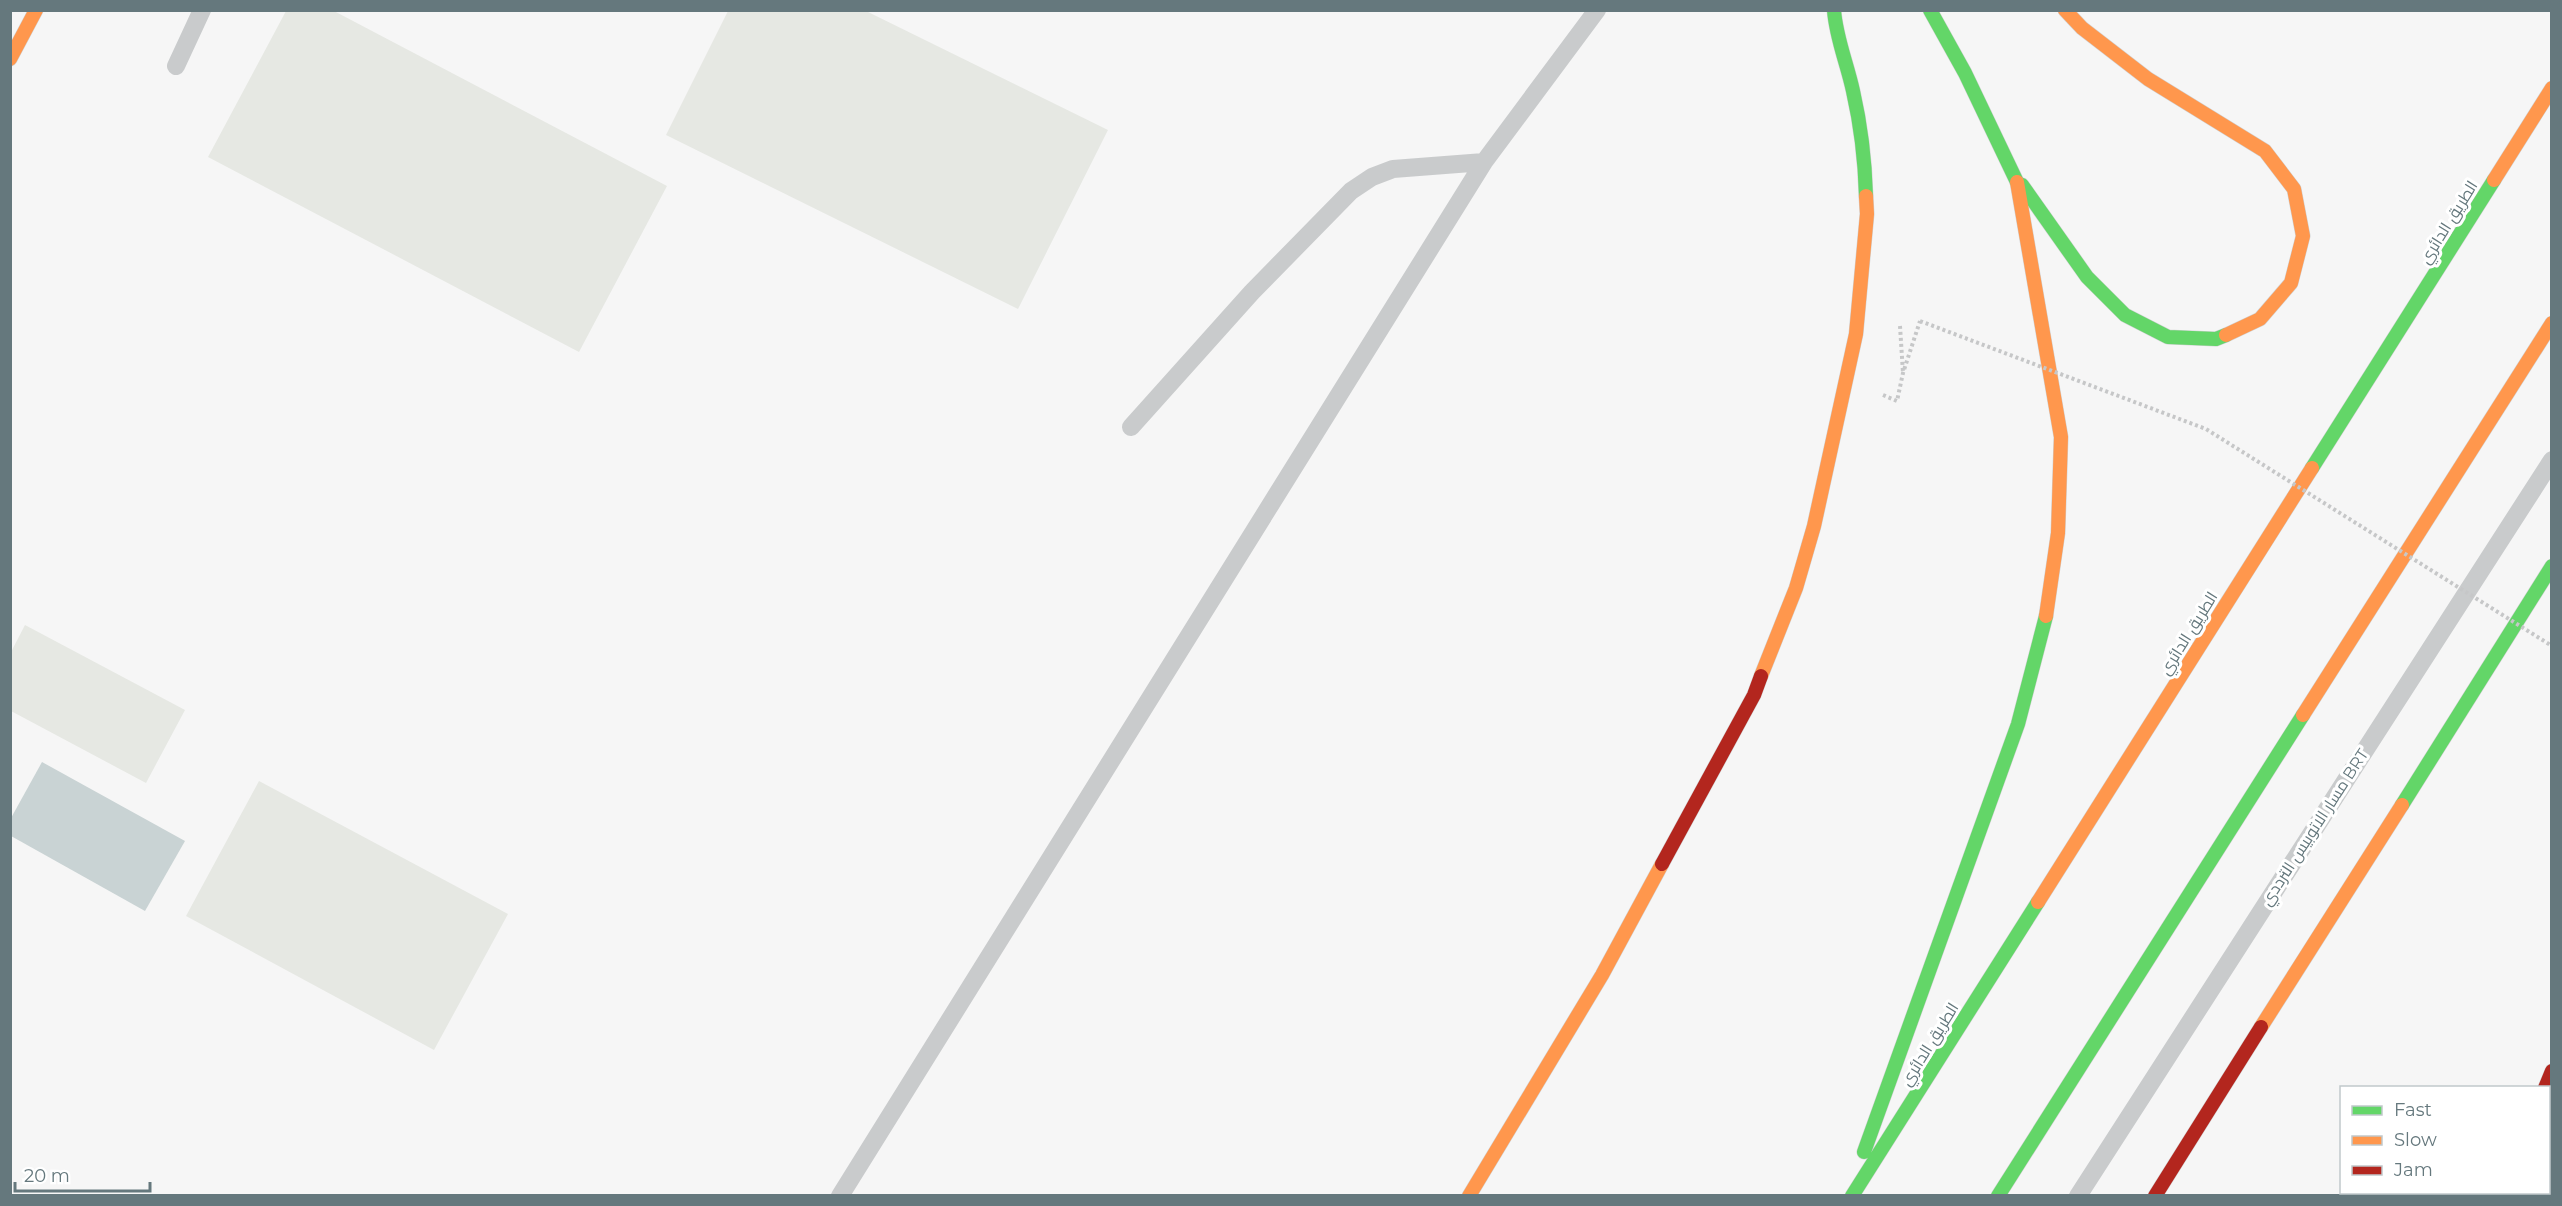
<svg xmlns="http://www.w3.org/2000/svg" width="2562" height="1206" viewBox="0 0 2562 1206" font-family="Montserrat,Cairo,sans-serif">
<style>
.green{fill:#e6e8e3}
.water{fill:#c9d3d4}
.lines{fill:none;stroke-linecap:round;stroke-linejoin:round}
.fast-casing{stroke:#d1d2d3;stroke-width:15}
.slow-casing{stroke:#d1d2d3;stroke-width:15}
.jam-casing{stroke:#d1d2d3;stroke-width:15}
.path{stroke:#c6c7c8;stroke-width:4;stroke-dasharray:3 3;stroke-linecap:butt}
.lane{stroke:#c9cbcc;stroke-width:18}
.fast{stroke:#63d668;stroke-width:14}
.slow{stroke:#ff974d;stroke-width:14}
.jam{stroke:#b3261e;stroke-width:14}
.path-bridge{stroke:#c6c7c8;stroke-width:4;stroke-dasharray:3 3;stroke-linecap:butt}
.labels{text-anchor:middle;stroke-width:6;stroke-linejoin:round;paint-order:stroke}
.street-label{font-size:16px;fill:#65787d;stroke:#fff}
</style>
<rect width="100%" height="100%" fill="#f6f6f6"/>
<!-- green -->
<path class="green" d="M286,11h48l333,175 -88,166 -371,-195z
M728,11h138l242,119 -90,179 -352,-174z
M25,625l160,85 -39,73 -135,-72v-59z
M259,781l249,133 -74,136 -248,-134z"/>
<!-- water -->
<path class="water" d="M42,762l143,79 -40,70 -134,-75v-18z"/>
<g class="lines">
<defs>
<path id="fast" d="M1834,10c2,28 13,53 19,81 8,35 12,69 13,105
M1930,10l35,63 52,109
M2022,185l65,92 38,38 43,22 48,2 10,-4
M2312,468l182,-288
M2402,805l150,-239
M1864,1152l154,-428 28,-108
M1852,1196l186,-294
M1998,1196l305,-481
M2504,1196l1,-4"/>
<path id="slow" d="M2065,10l17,18 66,51 117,72 29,38 9,47 -12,47 -31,36 -34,16
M10,59l26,-49
M2494,180l58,-92
M2017,182l44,255 -3,96 -12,83
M1761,676l35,-88 18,-62 42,-192 11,-120 -1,-18
M2303,715l249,-392
M2038,902l274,-434
M2261,1027l141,-222
M1469,1196l133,-221 60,-111"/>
<path id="jam" d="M1662,864l92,-169 7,-19
M2545,1088l7,-17
M2155,1196l106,-169"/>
</defs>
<!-- fast casing -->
<use href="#fast" class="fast-casing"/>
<!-- slow casing -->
<use href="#slow" class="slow-casing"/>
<!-- jam casing -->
<use href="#jam" class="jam-casing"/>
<!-- path -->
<path class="path" d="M1900,326l3,47
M1883,395l14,6 6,-28 17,-52"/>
<!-- lane -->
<path class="lane" d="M176,66l26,-56
M1131,427l121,-135 99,-101 21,-14 21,-8 91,-7
M840,1196l644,-1034 113,-152
M2078,1196l474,-736"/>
<!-- fast -->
<use href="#fast" class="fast"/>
<!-- slow -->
<use href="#slow" class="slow"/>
<!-- jam -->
<use href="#jam" class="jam"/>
<!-- path-bridge -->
<path class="path-bridge" d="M1920,321l286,108 346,217"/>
</g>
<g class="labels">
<!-- street labels -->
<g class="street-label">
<text transform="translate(2448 222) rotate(-58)" y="6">الطريق الدائري</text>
<text transform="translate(2188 633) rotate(-58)" y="6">الطريق الدائري</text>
<text transform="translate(2314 827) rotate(-57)" y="6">مسار الاتوبيس الترددي BRT</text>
<text transform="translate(1929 1044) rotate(-58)" y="6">الطريق الدائري</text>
</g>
</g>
<!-- border -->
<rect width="2562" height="1206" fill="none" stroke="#65787d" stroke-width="24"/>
<!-- legend -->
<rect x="2340" y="1086" width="210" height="108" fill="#ffffff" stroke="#c1c9cb" stroke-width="1.5"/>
<rect x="2352" y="1106" width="30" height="9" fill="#63d668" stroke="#c1c9cb" stroke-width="1.5"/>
<text x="2394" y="1116" font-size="18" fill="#65787d">Fast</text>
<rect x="2352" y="1136" width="30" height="9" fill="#ff974d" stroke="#c1c9cb" stroke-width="1.5"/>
<text x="2394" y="1146" font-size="18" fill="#65787d">Slow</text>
<rect x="2352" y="1166" width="30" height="9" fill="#b3261e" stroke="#c1c9cb" stroke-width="1.5"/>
<text x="2394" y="1176" font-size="18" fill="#65787d">Jam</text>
<!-- scale -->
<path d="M15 1182v9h135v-9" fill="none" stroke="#65787d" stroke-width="3"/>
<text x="24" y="1182" font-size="18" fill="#65787d" stroke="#ffffff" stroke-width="4.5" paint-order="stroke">20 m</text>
</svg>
